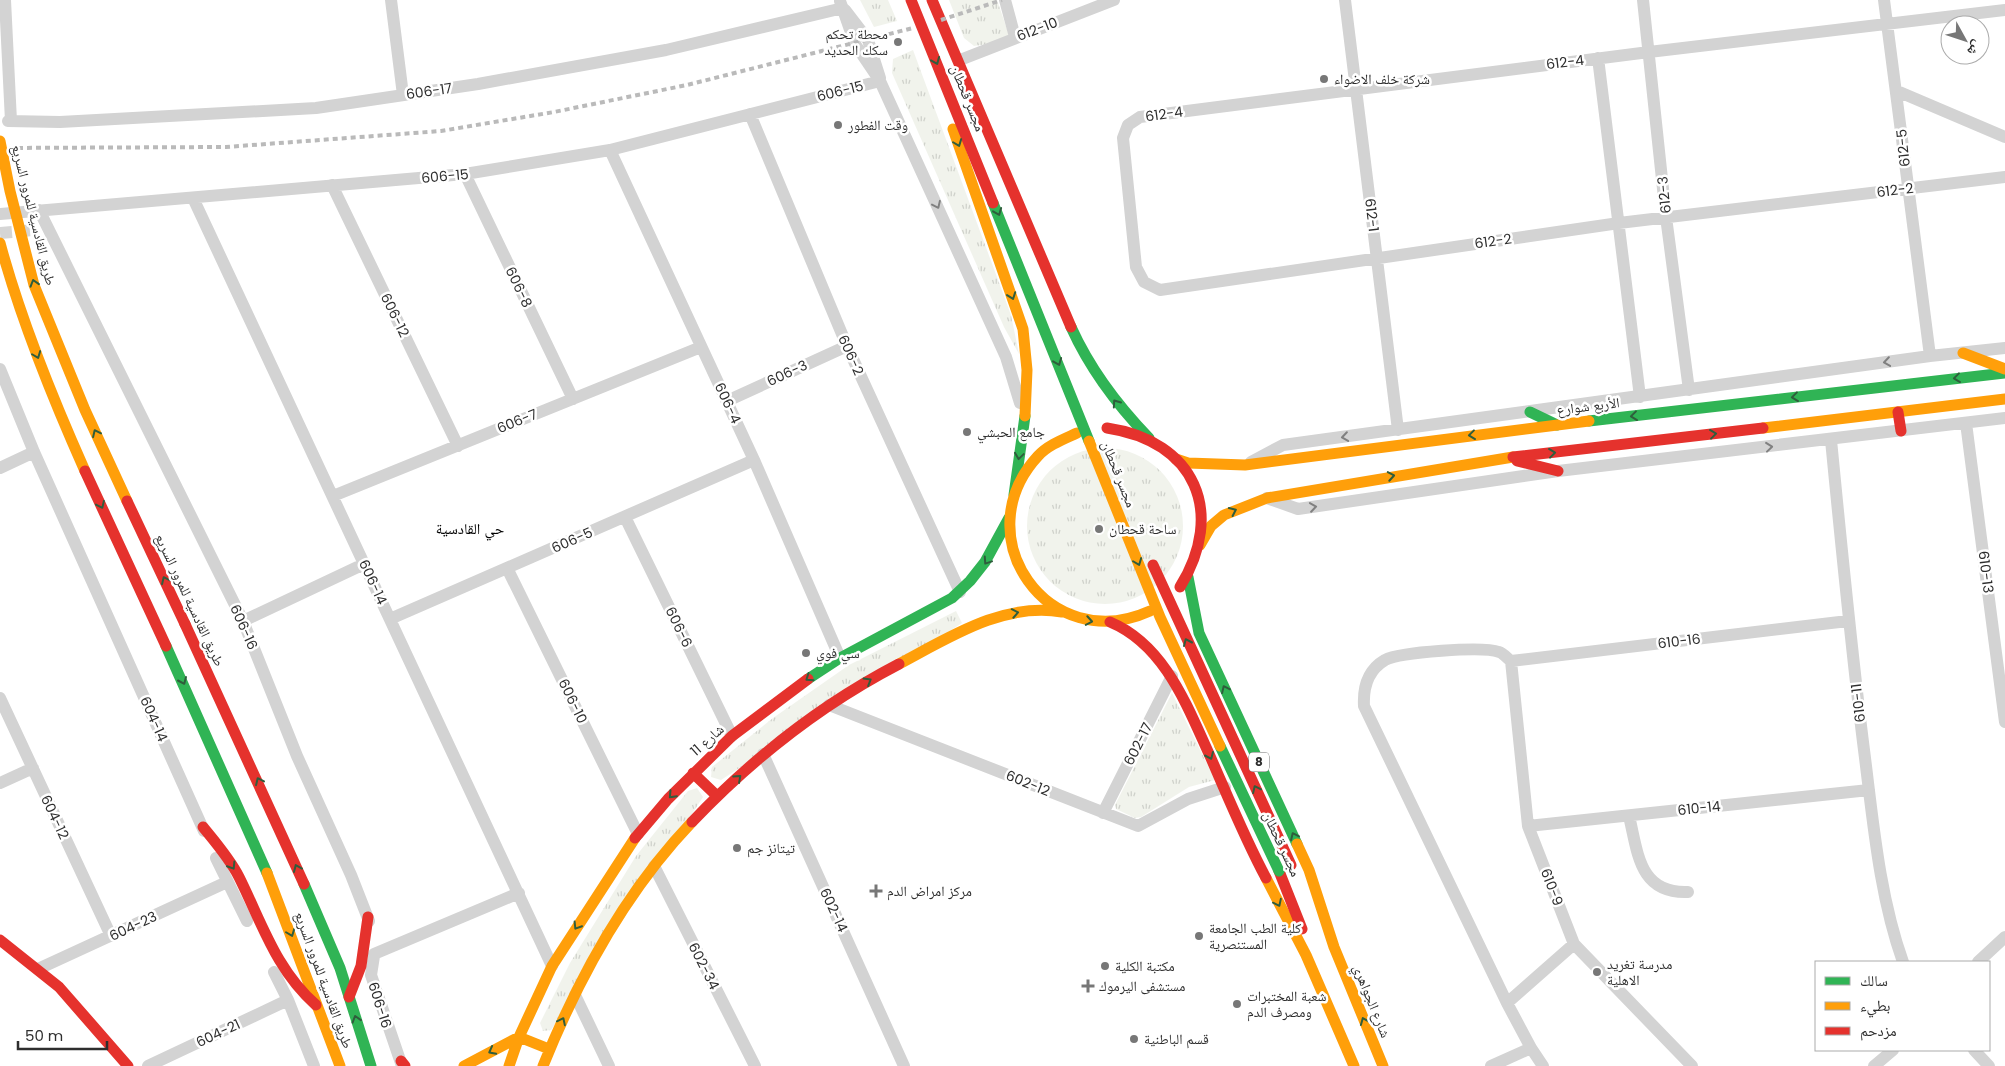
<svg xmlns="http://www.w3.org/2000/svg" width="2005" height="1066" viewBox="0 0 2005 1066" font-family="Poppins,'Noto Naskh Arabic',sans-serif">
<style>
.grass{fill:url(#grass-tufts)}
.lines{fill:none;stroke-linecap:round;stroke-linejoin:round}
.street-tunnel{stroke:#d5d5d5;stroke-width:12;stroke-dasharray:12 6;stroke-linecap:butt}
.street{stroke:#d3d3d3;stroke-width:12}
.fast{stroke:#30b455;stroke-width:11}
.slow{stroke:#ff9f0a;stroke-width:11}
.jam{stroke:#e5322d;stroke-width:11}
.rail{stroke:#bababa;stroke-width:4;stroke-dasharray:5 4;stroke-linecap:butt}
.fast-bridge{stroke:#30b455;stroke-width:11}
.slow-bridge{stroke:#ff9f0a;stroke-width:11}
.jam-bridge{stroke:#e5322d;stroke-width:11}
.oneway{stroke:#2f5d3c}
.oneway2{stroke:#808080}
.poi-dot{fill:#777;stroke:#fff;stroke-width:2}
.labels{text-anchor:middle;stroke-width:5;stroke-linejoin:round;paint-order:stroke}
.shield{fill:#fff;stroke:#6d6d6d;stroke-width:1}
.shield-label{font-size:12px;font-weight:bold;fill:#2e2e2e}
.street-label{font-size:14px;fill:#2e2e2e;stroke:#fff}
.poi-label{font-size:14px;fill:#2e2e2e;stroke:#fff;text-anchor:start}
.neighbourhood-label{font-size:15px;fill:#000;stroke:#fff}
</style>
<defs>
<pattern id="grass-tufts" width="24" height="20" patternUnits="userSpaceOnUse" patternTransform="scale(1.25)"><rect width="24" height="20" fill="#f1f3ec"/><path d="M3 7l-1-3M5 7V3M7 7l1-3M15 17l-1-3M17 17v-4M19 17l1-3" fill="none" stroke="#cfd1cb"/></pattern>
</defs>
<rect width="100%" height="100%" fill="#fff"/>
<!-- grass -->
<path class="grass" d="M860,0h28l9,21 -23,6z
M949,0h48l12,35 -21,9 -14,2 -10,-8z
M913,50l98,265 8,39 -15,-27 -112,-254 1,-14z
M1027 526a78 78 0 1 1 156 0a78 78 0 1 1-156 0Z
M956,611l6,12 -241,157 -10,-3 1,-10 61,-49 76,-53z
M1172,693l43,87 -26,7 -48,30 -6,1 -19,-9 -1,-4z
M697,788l6,9 -152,233 -8,1 -3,-8 30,-60 66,-107 52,-65z"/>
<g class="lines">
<!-- street-tunnel -->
<path class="street-tunnel" d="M0,233l34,-3"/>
<!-- street -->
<path class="street" d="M5,0l6,121
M391,0l12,95
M1005,0l10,37
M1345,0l53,430
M1643,0l23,217 23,173
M1884,0l46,356
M840,1l15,43 25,37 126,276 14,46
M845,10l23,30 12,38
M2005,10l-356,42 -509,65 -12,8 -5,13 13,129 8,15 16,8 459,-67 386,-46
M1598,58l42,339
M960,60l154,-60
M1897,91l108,46
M750,114l97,232 113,246
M8,121l52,1 256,-14 162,-24 188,-34 177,-42
M610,150l144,310 86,198
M465,174l108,225
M332,185l126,261
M193,198l359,768
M39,210l204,411 54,135 54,119 18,46
M0,214l465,-40 145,-24 270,-69
M0,369l34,83 170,379
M727,401l120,-55
M1966,423l39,299
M1831,440c10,103 20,207 33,310 9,70 15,145 39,212
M1251,462l32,-17 647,-89 75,-8
M0,468l34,-16
M333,496l368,-149
M1267,498l31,11 260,-38 447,-53
M625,517l107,219
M507,568l131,266
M390,619l364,-159
M243,621l121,-57
M1511,661c-4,-3 -8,-8 -12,-9 -16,-6 -99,0 -114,8 -17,10 -22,28 -21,46l143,297 24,45 12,18
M1511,661l17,165 46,118 118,122
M1511,661l337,-40
M0,698l111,238
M829,705l309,121 50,-27 37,-12
M763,754l141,312
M0,783l33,-15
M1103,813l69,-137
M1629,816c9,37 10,78 59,76
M1528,826l341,-36
M216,858l31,63
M654,866l101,200
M374,954l145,-61
M374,956l-3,19 31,91
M1978,962l27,-25
M38,969l189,-87
M274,972l14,28 26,66
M575,995l34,71
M1507,1003l67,-59
M1974,1050l15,16
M148,1066l140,-66
M1491,1066l40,-18
M1874,1066l19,-16"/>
<!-- fast -->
<path class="fast" d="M1071,327c19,42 46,78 78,111
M1530,412l27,13
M1589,421l416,-48
M1014,495l11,-79
M1188,577l11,56 98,211
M166,646l101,227
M808,679l32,-21 112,-60 18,-17 15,-19 24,-44
M304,884l36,84 31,98"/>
<!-- slow -->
<path class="slow" d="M953,129l70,200 4,41 -2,46
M0,243c21,78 52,154 85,228
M1963,353l42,16
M1763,428l242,-29
M1077,433c-13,6 -29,12 -39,23 -74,80 10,201 112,155
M1176,459l12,4 57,2 344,-44
M1200,545l11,-19 13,-11 43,-17 246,-41
M899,664c51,-27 104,-62 163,-52
M1297,844l12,26 25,77 49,119
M267,873l73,193
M1266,878l40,77 48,111
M464,1066l55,-29 30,12
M509,1066l10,-29 33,-71 83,-128
M543,1066c35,-87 84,-176 149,-244"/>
<!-- jam -->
<path class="jam" d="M932,0l139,327
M1898,412l3,19
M1107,428c88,13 119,84 73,159
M1513,457l250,-29
M1517,461l41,10
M85,471l81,175
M1110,622c55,23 77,84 100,134 18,41 35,83 56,122
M185,624l119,260
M693,773l24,23
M692,822c60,-63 130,-118 207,-158
M203,827c13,16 27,32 36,50 23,46 37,93 77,128
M635,838l33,-39 64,-63 76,-57
M1279,871l23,58
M0,940l59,47 69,79
M349,997l12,-31 7,-49
M401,1061l4,5"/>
<!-- rail -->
<path class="rail" d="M941,20l61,-20
M0,148l226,-1 215,-16 113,-19 133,-27 226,-57"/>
<!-- fast-bridge -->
<path class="fast-bridge" d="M993,203l96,238
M1220,746l59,125"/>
<!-- slow-bridge -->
<path class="slow-bridge" d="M0,141l10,50 24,94 51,125 42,91
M1089,441l71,176 60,129"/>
<!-- jam-bridge -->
<path class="jam-bridge" d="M911,0l82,203
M127,501l58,123
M1153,565l138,300"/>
</g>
<!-- one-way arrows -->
<defs><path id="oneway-chevron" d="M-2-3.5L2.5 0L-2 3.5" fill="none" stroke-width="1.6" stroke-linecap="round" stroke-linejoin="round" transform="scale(1.25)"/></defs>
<g class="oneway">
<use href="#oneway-chevron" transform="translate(936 61) rotate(68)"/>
<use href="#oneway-chevron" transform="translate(958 143) rotate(69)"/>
<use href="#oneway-chevron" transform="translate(998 212) rotate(68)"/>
<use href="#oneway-chevron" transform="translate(34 283) rotate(-107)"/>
<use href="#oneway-chevron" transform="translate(1012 296) rotate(70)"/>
<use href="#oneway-chevron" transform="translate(37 355) rotate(69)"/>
<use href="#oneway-chevron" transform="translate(1058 362) rotate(68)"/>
<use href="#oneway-chevron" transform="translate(1957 378) rotate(173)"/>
<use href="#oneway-chevron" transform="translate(1795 397) rotate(173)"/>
<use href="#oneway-chevron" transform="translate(1116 403) rotate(-125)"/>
<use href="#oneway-chevron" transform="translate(1634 416) rotate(173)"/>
<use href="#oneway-chevron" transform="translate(96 433) rotate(-115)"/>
<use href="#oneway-chevron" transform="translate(1713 434) rotate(-7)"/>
<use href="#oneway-chevron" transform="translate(1472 435) rotate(173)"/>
<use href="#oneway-chevron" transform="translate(1552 453) rotate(-7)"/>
<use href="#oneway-chevron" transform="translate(1019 456) rotate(98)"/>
<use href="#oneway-chevron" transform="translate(1391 476) rotate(-10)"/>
<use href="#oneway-chevron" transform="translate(101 505) rotate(65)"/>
<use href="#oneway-chevron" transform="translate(1233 511) rotate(-25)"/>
<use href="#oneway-chevron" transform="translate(987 561) rotate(124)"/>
<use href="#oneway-chevron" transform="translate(1138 562) rotate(69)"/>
<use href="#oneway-chevron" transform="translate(165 580) rotate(-115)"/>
<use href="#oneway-chevron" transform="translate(1015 613) rotate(-11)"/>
<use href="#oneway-chevron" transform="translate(1089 621) rotate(10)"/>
<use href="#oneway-chevron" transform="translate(1187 642) rotate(-114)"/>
<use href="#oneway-chevron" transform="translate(809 678) rotate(145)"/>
<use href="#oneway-chevron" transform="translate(183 681) rotate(66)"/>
<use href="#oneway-chevron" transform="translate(868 681) rotate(-31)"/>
<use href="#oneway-chevron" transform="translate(1225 689) rotate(-115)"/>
<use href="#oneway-chevron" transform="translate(1210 756) rotate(66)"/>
<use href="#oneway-chevron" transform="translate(738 778) rotate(-42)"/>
<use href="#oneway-chevron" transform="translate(259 781) rotate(-115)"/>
<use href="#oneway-chevron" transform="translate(1256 789) rotate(-115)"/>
<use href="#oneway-chevron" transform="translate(672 795) rotate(133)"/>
<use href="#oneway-chevron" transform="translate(1294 836) rotate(-115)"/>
<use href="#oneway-chevron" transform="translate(232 866) rotate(58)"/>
<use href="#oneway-chevron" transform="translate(297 868) rotate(-113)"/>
<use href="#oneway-chevron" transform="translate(1278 903) rotate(64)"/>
<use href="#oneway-chevron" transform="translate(577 926) rotate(122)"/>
<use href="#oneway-chevron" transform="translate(291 933) rotate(69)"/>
<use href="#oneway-chevron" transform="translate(356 1019) rotate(-107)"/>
<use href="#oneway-chevron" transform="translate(562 1021) rotate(-64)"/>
<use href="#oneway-chevron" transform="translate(1364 1021) rotate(-112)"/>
<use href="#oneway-chevron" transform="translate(492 1051) rotate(152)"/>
</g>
<g class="oneway2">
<use href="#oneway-chevron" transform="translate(937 205) rotate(65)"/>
<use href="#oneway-chevron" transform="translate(1887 362) rotate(172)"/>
<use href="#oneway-chevron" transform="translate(1345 437) rotate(172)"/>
<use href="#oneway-chevron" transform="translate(1769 447) rotate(-6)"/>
<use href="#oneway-chevron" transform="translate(1313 507) rotate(-8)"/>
</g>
<!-- markers -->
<g class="poi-dot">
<circle cx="898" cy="42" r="5"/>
<circle cx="1324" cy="79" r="5"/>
<circle cx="838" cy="125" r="5"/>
<circle cx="967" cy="432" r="5"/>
<circle cx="1099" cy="529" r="5"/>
<circle cx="806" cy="653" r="5"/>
<circle cx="737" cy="848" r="5"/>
<path d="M873.5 883.5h5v5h5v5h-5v5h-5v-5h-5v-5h5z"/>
<circle cx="1199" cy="936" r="5"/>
<circle cx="1105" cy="966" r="5"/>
<circle cx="1597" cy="972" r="5"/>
<path d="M1085.5 978.5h5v5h5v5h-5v5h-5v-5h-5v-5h5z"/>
<circle cx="1237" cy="1004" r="5"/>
<circle cx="1134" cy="1039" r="5"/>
</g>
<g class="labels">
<!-- shield labels -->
<rect class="shield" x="1249" y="752.5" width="20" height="19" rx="4"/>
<g class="shield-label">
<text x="1259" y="766">8</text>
</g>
<!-- street labels -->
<g class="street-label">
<text transform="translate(1037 29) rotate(-21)" y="5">612-10</text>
<text transform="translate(1565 62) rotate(-7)" y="5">612-4</text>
<text transform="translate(429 91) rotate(-8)" y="5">606-17</text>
<text transform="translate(840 91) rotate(-14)" y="5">606-15</text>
<text transform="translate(968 98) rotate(68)" y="5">مجسر قحطان</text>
<text transform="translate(1164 114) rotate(-8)" y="5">612-4</text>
<text transform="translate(1903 148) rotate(-96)" y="5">612-5</text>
<text transform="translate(445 176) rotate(-5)" y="5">606-15</text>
<text transform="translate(1895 190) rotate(-7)" y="5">612-2</text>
<text transform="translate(1664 195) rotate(-96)" y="5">612-3</text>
<text transform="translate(34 215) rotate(76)" y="5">طريق القادسية للمرور السريع</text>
<text transform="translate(1372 215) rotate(83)" y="5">612-1</text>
<text transform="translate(1493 241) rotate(-8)" y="5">612-2</text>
<text transform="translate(519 287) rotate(64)" y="5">606-8</text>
<text transform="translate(395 315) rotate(64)" y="5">606-12</text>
<text transform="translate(851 355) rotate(66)" y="5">606-2</text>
<text transform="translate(787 373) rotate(-25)" y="5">606-3</text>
<text transform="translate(728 403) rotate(65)" y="5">606-4</text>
<text transform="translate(1588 406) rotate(-7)" y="5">الأربع شوارع</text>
<text transform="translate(517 421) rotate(-22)" y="5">606-7</text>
<text transform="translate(1119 474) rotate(68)" y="5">مجسر قحطان</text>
<text transform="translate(572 540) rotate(-24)" y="5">606-5</text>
<text transform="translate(1986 572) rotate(83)" y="5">610-13</text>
<text transform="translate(373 582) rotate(65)" y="5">606-14</text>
<text transform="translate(190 600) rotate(65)" y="5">طريق القادسية للمرور السريع</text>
<text transform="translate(244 627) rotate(66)" y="5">606-16</text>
<text transform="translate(679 627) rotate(64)" y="5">606-6</text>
<text transform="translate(1679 641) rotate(-7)" y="5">610-16</text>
<text transform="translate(573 701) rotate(64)" y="5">606-10</text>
<text transform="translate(1858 703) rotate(-97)" y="5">610-11</text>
<text transform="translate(154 719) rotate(66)" y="5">604-14</text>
<text transform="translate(707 740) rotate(-42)" y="5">شارع 11</text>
<text transform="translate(1138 744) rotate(-63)" y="5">602-17</text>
<text transform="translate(1028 783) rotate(22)" y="5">602-12</text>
<text transform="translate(1699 808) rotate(-6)" y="5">610-14</text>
<text transform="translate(55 817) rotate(65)" y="5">604-12</text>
<text transform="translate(1282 844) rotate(65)" y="5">مجسر قحطان</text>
<text transform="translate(1552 887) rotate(69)" y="5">610-9</text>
<text transform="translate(834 910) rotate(65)" y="5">602-14</text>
<text transform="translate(133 926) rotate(-25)" y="5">604-23</text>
<text transform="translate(704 966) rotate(63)" y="5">602-34</text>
<text transform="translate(324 980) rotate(70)" y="5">طريق القادسية للمرور السريع</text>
<text transform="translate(1372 1001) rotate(68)" y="5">شارع الجواهري</text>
<text transform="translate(380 1005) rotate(72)" y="5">606-16</text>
<text transform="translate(218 1033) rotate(-25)" y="5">604-21</text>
</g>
<!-- poi labels -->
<g class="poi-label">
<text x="888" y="39" text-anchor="end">محطة تحكم<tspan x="888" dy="16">سكك الحديد</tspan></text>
<text x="1334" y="84">شركة خلف الاضواء</text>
<text x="848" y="130">وقت الفطور</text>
<text x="977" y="437">جامع الحبشي</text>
<text x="1109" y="534">ساحة قحطان</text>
<text x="816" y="658">سي فوي</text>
<text x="747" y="853">تيتانز جم</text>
<text x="887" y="896">مركز امراض الدم</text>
<text x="1209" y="933">كلية الطب الجامعة<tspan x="1209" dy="16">المستنصرية</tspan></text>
<text x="1607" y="969">مدرسة تغريد<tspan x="1607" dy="16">الاهلية</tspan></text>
<text x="1115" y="971">مكتبة الكلية</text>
<text x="1099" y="991">مستشفى اليرموك</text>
<text x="1247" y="1001">شعبة المختبرات<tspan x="1247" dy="16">ومصرف الدم</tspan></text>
<text x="1144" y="1044">قسم الباطنية</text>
</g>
<!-- neighbourhood labels -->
<g class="neighbourhood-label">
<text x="470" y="534">حي القادسية</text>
</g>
</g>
<!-- legend -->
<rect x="1815" y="961" width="175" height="90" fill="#ffffff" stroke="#ababab"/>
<rect x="1825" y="977" width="25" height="8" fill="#30b455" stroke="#ababab"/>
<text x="1860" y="986" font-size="15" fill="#2e2e2e">سالك</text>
<rect x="1825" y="1002" width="25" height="8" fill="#ff9f0a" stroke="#ababab"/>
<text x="1860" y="1011" font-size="15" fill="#2e2e2e">بطيء</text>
<rect x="1825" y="1027" width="25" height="8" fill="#e5322d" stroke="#ababab"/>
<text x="1860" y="1036" font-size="15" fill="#2e2e2e">مزدحم</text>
<!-- north arrow -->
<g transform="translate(1965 40) rotate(130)"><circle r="24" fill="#ffffff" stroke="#ababab"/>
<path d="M0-4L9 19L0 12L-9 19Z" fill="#777777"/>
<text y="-8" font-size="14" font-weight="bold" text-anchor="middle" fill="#2e2e2e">ش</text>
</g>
<!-- scale -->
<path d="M18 1041v8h89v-8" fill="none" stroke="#2e2e2e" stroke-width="2.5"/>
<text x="25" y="1041" font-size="15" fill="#2e2e2e" stroke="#ffffff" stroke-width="4" paint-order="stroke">50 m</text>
</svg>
